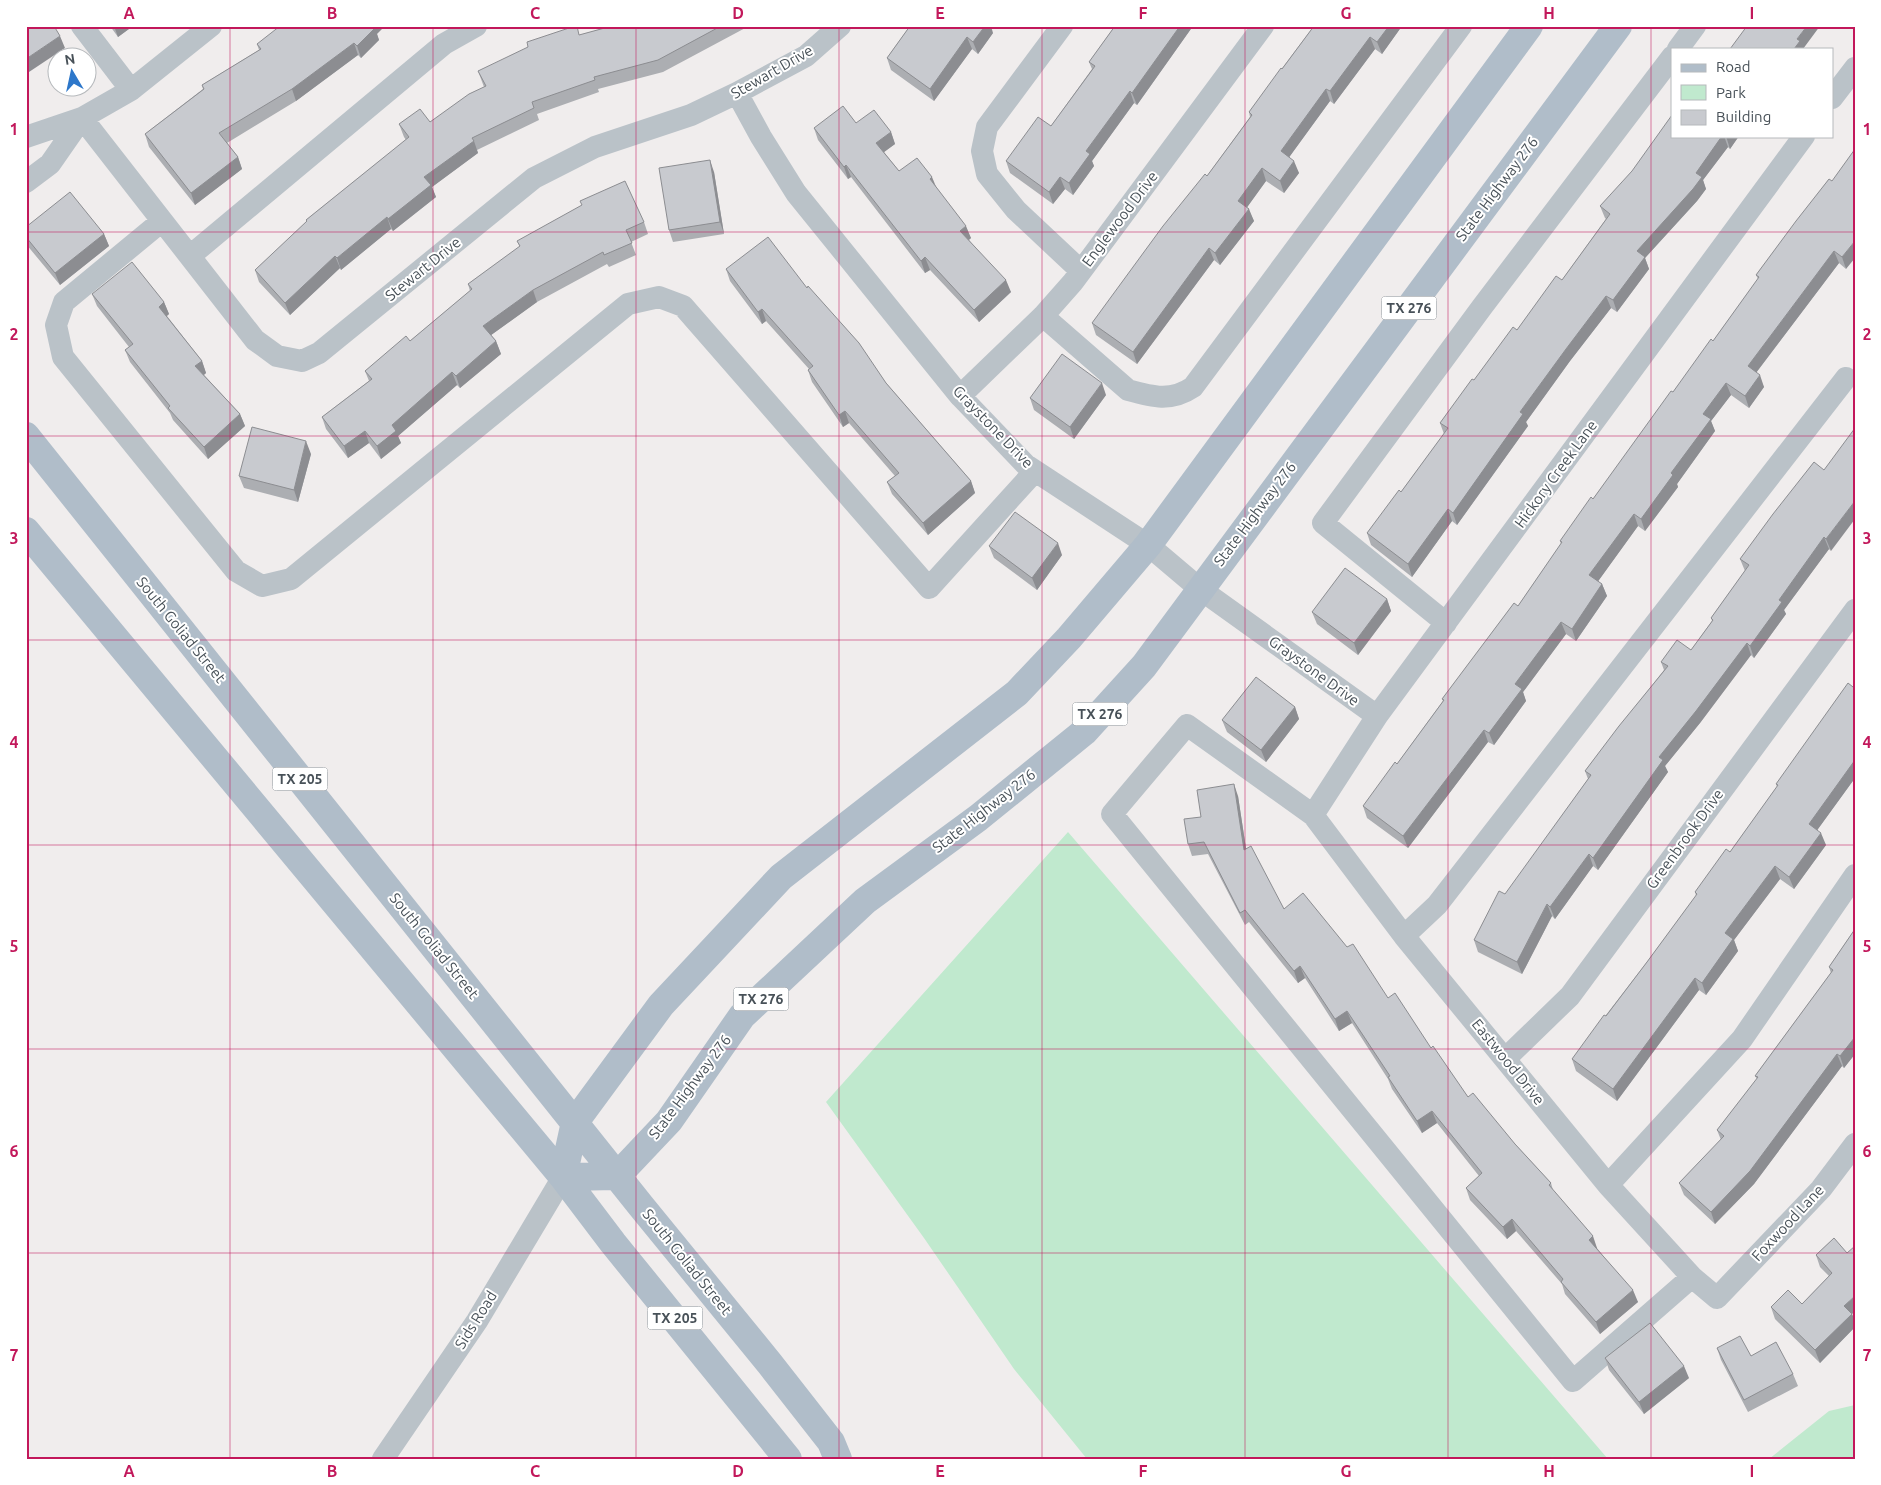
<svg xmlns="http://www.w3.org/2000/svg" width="1881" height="1485" viewBox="0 0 1881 1485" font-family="Ubuntu,sans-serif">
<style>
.green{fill:#c0e9ce}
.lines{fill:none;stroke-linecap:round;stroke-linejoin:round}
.minor{stroke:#bac2c8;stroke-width:22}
.major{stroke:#b0bdc9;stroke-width:28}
.wall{fill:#acaeb2}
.shaded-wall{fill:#8c8d91}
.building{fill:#c8cacf;stroke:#8c8d91}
.grid{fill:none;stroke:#c2185b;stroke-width:1;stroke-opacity:0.55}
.labels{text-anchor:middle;stroke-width:4;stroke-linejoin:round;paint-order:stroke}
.shield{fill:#fff;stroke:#7f858a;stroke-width:1}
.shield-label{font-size:14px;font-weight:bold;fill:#485158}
.street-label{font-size:15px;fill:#485158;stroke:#fff}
.neatline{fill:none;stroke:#c2185b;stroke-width:2}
.grid-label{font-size:16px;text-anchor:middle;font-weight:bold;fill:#c2185b}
</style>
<rect width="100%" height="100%" fill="#f0eded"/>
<!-- green -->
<path class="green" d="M1068,832l540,627h-521l-73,-90 -90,-131 -98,-136z
M1855,1405v54h-86l60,-48z"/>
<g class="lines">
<!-- minor -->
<path class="minor" d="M82,26l49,64
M1062,26l-75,101 -5,24 5,23 29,36 65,61
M1678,49l17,-23
M737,93l24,44 35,56 164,203 66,69 122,80 52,44 177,127
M1832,98l23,-30
M82,118l173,222 22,16 25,5 17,-8 215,-175 61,-31 96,-32 46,-22 69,-37 34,-30
M26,137l56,-19 49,-28 80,-64
M26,182l24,-18 32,-46
M162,221l-98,81 -8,23 7,32 173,214 26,15 29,-7 337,-275 31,-7 24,9 246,282 106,-117
M190,256l254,-212 32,-18
M1043,316l85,74c25,7 43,12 65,-3l268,-361
M960,396l83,-80 30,-34 190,-256
M1446,623l-123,-100 159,-216 190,-250
M1313,815l64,-99 427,-580
M1404,936l33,-31 409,-527
M1505,1059l65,-63 285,-386
M1608,1185l134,-146 113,-164
M1692,1277l-119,104 -461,-567 75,-89 126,90 91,121 204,249 84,92 25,21 104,-109 34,-45
M383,1459l94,-138 86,-144"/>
<!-- major -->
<path class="major" d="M26,436l615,770 129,158 61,78 7,17
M26,531l537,646 50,66 175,216
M563,1177l54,-1 52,-55 73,-105 123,-115 113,-83 106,-86 60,-66 474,-640
M563,1177l12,-55 86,-117 120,-128 236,-184 52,-55 79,-93 381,-519"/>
</g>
<!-- wall -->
<path class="wall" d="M110,26h23l-15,11z
M612,26h137l-86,46 -65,17 1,3 -62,22 2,6 -62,30 1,3 -46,34 4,10 -43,34 -2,-2 -50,41 -1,-2 -50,47 -31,-33 -4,-12 52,-48 -1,-2 100,-80 -2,-3 -5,-13 31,-2 54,-35 -6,-16 102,-36z
M910,26l83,7 -15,21 -6,-5 -38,52 -43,-31 -4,-12z
M1115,26h78l-56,79 -3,-2 -42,58 2,5 -21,29 -8,-6 -12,15 -43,-31 -4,-12 45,-35 41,-57 -3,-7z
M1314,26h88l-20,28 -7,-5 -41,55 -4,-3 -41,56 10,16 -15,20 -18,-12 -19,26 7,14 -34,44 -6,-5 -77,104 -41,-29 -4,-12 115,-147 43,-59 -1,-5z
M377,34l2,6 -18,18 -3,-3 -62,46 -69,42 11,14 4,12 -47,36 -46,-58 -4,-13 58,-45 -1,-4 57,-35 -2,-6z
M856,123l35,9 4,12 -11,8 15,19 37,16 35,51 -2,2 42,52 -32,30 -49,-52 -5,3 -74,-96 -3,2 -30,-39 -4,-12z
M1672,136h67l-9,13 -2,-2 -25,33 3,9 -9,12 -52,57 4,11 -32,43 -6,-4 -41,53 -44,61 2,4 -71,99 -5,-4 -40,56 -41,-32 -4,-12 34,-41 43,-58 -4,-11 34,-43 43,-50 45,-50 44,-61 -1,-1 -5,-12z
M714,172l10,62 -51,8 -4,-12z
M1829,179l17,90 -7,-6 -83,110 8,14 -15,21 -18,-13 -20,26 4,10 -38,53 1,3 -33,44 -7,-5 -40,55 4,3 5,12 -31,45 -10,-7 -43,58 3,9 -32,44 -6,-3 -80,106 -41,-30 -4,-12 34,-42 46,-63 -1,-2 76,-93 43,-62 -1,-3 33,-42 80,-107 40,-51 45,-62 -2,-4z
M644,222l4,12 -17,8 5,13 -27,12 -2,-3 -70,38 -46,33 5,6 5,13 -41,34 -3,-3 -59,51 3,7 -20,16 -12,-16 -21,15 -22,-29 -4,-12 47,-36 -4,-10 45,-30 60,-50 -2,-7 52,-37 -3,-6z
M26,227l78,7 5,12 -49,39 -34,-41z
M726,269l81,19 79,95 85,98 4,12 -47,42 -36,-41 -5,-12 8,-6 -46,-53 -6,4 -31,-45 -4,-12 1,-1 -43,-48 -4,3 -32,-43z
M92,294l72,8 5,12 -2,2 35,45 4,12 -2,2 36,39 5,12 -37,33 -35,-39 -3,-7 -40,-51 -5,-12 4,-3 -32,-41z
M1106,395l-32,44 -40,-29 -4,-12z
M311,454l-13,48 -54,-14 -5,-12z
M1814,462l17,89 -2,-2 -45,61 2,4 -32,44 -3,-3 -51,68 -35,43 3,6 -70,98 -5,-4 -38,53 -3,-3 -30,58 -44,-22 -4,-12 114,-161 -3,-8 79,-101 -3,-8 30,-12 21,-29 -1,-3 34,-47 -5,-12z
M989,546l73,9 -25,35 -43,-32z
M1387,599l4,12 -33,44 -41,-31 -5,-12z
M1855,684v94l-38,52 9,15 -32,44 -14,-10 -46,61 4,11 -32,44 -7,-5 -82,111 -41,-30 -4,-12 75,-97 49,-66 -1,-4 35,-40 47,-65 -1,-3z
M1295,707l4,12 -33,43 -39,-30 -5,-12z
M1238,796l8,52 38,61 104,89 43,50 37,49 47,47 36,39 2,7 85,112 -38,32 -35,-40 -3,-10 -46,-53 -9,8 -37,-39 -4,-12 13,-12 -42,-53 -15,10 -30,-44 -4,-10 -36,-56 -13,8 -34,-53 -7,5 -49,-61 -4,3 -37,-71 -16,2 -4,-12 13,-27z
M1855,929v125l-11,14 -2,-2 -88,118 -39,40 -31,-29 -5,-12 42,-43 -4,-10 40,-51 -2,-3 76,-103 -2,-6z
M1834,1238l18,76 3,7v6l-35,36 -45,-44 -4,-12 31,-3 27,-28 -9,-9 -4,-12z
M1717,1348l34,8 42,18 5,12 -50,26 -27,-52z
M1605,1358l84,20 -45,36 -35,-44z"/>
<!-- shaded-wall -->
<path class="shaded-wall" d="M114,26h19l-15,11z
M372,26h13l-8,8 2,6 -18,18 -4,-12z
M985,26h6l2,7 -15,21 -5,-12z
M1180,26h13l-56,79 -5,-12z
M1389,26h13l-20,28 -5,-12z
M1807,26h13l-17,23h-9l3,-10z
M60,36l5,12 -39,26v-15z
M967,37l5,12 -38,52 -4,-12z
M1370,37l5,12 -41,55 -4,-13z
M354,43l4,12 -62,46 -4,-12z
M1326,89l4,12 -45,62 -4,-12z
M1130,91l4,12 -42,58 2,5 -21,29 -4,-12 17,-32z
M891,132l4,12 -15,11 -4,-12z
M1722,136h2l4,11 -25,33 3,9 -9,12 -52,57 4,11 -32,43 -4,-12 24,-49z
M1726,136h13l-9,13z
M474,141l4,12 -46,34 4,10 -43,34 -5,-12 36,-42z
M238,157l4,12 -47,36 -4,-12z
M710,160l4,12 10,62 -4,-12z
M1294,161l5,12 -15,20 -4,-12z
M846,165l5,12 -3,2 -4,-12z
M1262,168l4,13 -23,32 -5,-12z
M932,177l5,12 -7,-10z
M1060,177l5,12 -12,15 -4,-12z
M1249,209l5,12 -34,44 -5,-12z
M387,217l4,12 -50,41 -4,-12z
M966,226l5,12 -6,5 -5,-12z
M104,234l5,12 -49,39 -5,-12z
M1855,241v17l-9,11 -4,-12z
M1209,248l5,12 -77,104 -4,-12z
M1834,251l5,12 -87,115 -4,-12z
M335,256l5,12 -50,47 -5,-12z
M925,257l5,13 -5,3 -4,-12z
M1006,280l5,12 -32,30 -5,-12z
M533,290l4,12 -50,36 -4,-12z
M1606,296l5,12 -41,53 -44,61 2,4 -71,99 -4,-12 67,-101 46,-63z
M164,302l5,12 -6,5 -4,-12z
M762,309l4,12 -4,3 -4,-12z
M496,341l5,13 -41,34 -4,-12z
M202,361l4,12 -6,5 -5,-12z
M452,372l5,13 -59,51 3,7 -20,16 -4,-13 15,-21z
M1760,375l4,12 -15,21 -4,-12z
M1102,383l4,12 -32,44 -4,-12z
M1726,383l5,12 -20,26 4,10 -38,53 1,3 -33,44 -4,-12 30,-46 32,-59z
M845,411l4,12 -6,4 -4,-12z
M240,414l5,12 -37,33 -4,-12z
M365,431l4,12 -21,15 -4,-12z
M306,441l5,13 -13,48 -4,-12z
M971,481l4,12 -47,42 -5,-12z
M1855,501v18l-24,32 -5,-12z
M1448,509l4,12 -40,56 -4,-13z
M1634,514l4,12 -44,61 -5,-12z
M1824,537l5,12 -45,61 2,4 -32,44 -4,-12 29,-46z
M1058,543l4,12 -25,35 -5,-12z
M1602,584l5,12 -31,45 -4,-12z
M1387,599l4,12 -33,44 -4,-12z
M1561,622l5,12 -43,58 3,9 -32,44 -5,-12 26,-49z
M1747,643l4,12 -51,68 -35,43 3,6 -70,98 -5,-12 66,-101z
M1295,707l4,12 -33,43 -5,-12z
M1484,730l4,12 -80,106 -5,-12z
M1855,760v18l-42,58 -4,-12z
M1234,784l4,12 10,66 -4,-12z
M1821,833l5,12 -32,44 -5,-12z
M1589,854l4,12 -38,53 -5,-12z
M1775,866l5,13 -46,61 4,11 -32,44 -4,-12 23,-50z
M1547,904l5,12 -30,58 -5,-12z
M1300,966l5,12 -7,5 -4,-12z
M1695,978l4,12 -82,111 -4,-12z
M1347,1011l5,12 -13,8 -4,-12z
M1855,1037v17l-11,14 -4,-12z
M1837,1054l5,12 -88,118 -39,40 -4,-12z
M1432,1111l5,12 -15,10 -5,-12z
M1512,1219l4,12 -9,8 -4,-12z
M1593,1236l4,12 -4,4 -4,-12z
M1633,1290l5,12 -38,32 -4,-12z
M1855,1296v16l-3,2 3,7v6l-35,36 -5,-13 29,-44z
M1684,1366l5,12 -45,36 -5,-12z"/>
<!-- building -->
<path class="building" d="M26,26h28l6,10 -34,23z
M280,26h93l2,2 -18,18 -3,-3 -62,46 -73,44 19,24 -47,36 -46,-59 59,-45 -2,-4 59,-36 -4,-5z
M575,26h2l2,9 33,-9h109l-63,34 -64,17 1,3 -63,22 2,6 -62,30 2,3 -50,36 7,8 -43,34 -1,-2 -50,41 -2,-2 -50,47 -30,-33 52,-49 -1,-1 103,-83 -10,-13 21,-15 10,13 39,-28 17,-8 -8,-15 50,-24 -1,-5z
M910,26h75l-12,16 -6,-5 -37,52 -43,-31z
M1115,26h65l-48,67 -2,-2 -44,60 4,3 -21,29 -9,-6 -11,15 -43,-31 32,-44 13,9 44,-60 -6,-4z
M1314,26h75l-12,16 -7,-5 -40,54 -4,-2 -45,62 13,10 -14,20 -18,-13 -24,33 11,8 -34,44 -6,-5 -76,104 -41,-29 71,-97 42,-52 2,2 45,-61 -3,-3 32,-44 1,1z
M1747,26h60l-10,13 3,2 -6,8h-64z
M843,106l13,17 18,-13 17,22 -15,11 23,28 18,-13 15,19 -2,2 36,47 -6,5 46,49 -32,30 -49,-53 -4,4 -75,-96 -2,2 -30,-39z
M1672,115v21h50l-26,37 6,4 -9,12 -56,62 8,6 -32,43 -7,-4 -40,53 -46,63 3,2 -70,99 -5,-4 -40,55 -41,-31 32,-43 2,2 47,-64 -8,-5 32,-44 2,1 39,-53 4,3 39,-54 6,4 48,-66 -10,-8 32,-35z
M1855,149v92l-13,16 -8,-6 -86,115 12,9 -15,21 -19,-13 -23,31 8,5 -40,54 2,2 -32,44 -7,-5 -45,61 13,9 -30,45 -11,-7 -46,62 7,5 -33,44 -5,-3 -81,106 -40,-30 32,-44 2,2 47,-64 -2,-1 72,-96 4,3 44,-64 -2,-1 31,-44 2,2 78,-108 2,1 38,-53 2,2 46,-64 -3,-2 40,-54 33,-42 3,2z
M710,160l10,62 -51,8 -10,-62z
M625,181l19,41 -18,8 6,13 -28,12 -1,-3 -70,38 -50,36 13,15 -40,35 -4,-4 -60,53 4,6 -19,15 -12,-15 -21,15 -22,-29 50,-38 -7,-8 41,-35 4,5 62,-52 -4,-5 52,-38 -3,-5 65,-36 -2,-4z
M70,192l34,42 -49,39 -29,-36v-10z
M768,237l39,51 1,-2 51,57 27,40 85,98 -48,42 -36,-41 12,-9 -54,-62 -6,4 -31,-45 5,-4 -51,-57 -4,3 -32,-43z
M132,262l32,40 -5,5 43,54 -7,5 45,48 -36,33 -36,-39 2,-2 -45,-56 8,-6 -41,-50z
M1062,354l40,29 -32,44 -40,-29z
M252,427l54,14 -12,49 -55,-14z
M1855,428v73l-29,38 -2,-2 -45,63 3,2 -32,44 -3,-3 -51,68 -37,46 4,3 -70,98 -4,-4 -39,53 -3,-3 -30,58 -43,-22 25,-49 6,3 86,-119 -6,-4 34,-45 49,-60 -7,-4 16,-22 14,10 22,-30 -2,-2 38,-53 -9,-6 33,-45 41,-52 10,8z
M1015,512l43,31 -26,35 -43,-32z
M1345,568l42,31 -33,44 -42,-31z
M1256,677l39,30 -34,43 -39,-30z
M1848,683l5,4 2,-3v76l-46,64 12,9 -32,44 -14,-11 -50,67 8,6 -31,44 -7,-5 -82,111 -41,-30 32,-44 2,1 41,-54 50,-68 -2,-2 31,-43 4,3 48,-67 -2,-1z
M1234,784l10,66 7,-4 33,63 19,-16 44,54 6,-3 35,54 7,-5 36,55 2,-2 35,51 5,-4 42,51 36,39 -2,2 44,51 -4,4 44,50 -37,32 -35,-40 2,-3 -51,-60 -9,8 -37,-39 16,-15 -50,-62 -15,10 -29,-44 2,-1 -43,-65 -12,8 -35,-53 -6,5 -49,-61 -5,3 -36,-71 -16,2 -4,-25 17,-2 -4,-27z
M1855,929v108l-15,19 -3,-2 -87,117 -39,41 -32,-29 45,-47 -7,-6 41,-53 -3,-1 78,-106 -4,-3z
M1834,1238l13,15 8,-7v50l-11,10 8,8 -37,36 -44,-43 17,-17 14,14 30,-31 -16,-18z
M1650,1323l34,43 -45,36 -34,-44z
M1740,1336l11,20 25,-14 17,32 -49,26 -27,-52z"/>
<!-- grid -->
<path class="grid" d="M230,26v1433M433,26v1433M636,26v1433M839,26v1433M1042,26v1433M1245,26v1433M1448,26v1433M1651,26v1433M26,232h1829M26,436h1829M26,640h1829M26,845h1829M26,1049h1829M26,1253h1829"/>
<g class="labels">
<!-- shield labels -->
<g class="shield">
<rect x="1381.5" y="296.5" width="55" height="23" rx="4"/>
<rect x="1072.5" y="702.5" width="55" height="23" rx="4"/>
<rect x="272.5" y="767.5" width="55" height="23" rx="4"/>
<rect x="733.5" y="987.5" width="55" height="23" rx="4"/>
<rect x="647.5" y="1306.5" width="55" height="23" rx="4"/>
</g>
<g class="shield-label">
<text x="1409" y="313">TX 276</text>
<text x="1100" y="719">TX 276</text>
<text x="300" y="784">TX 205</text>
<text x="761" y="1004">TX 276</text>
<text x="675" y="1323">TX 205</text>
</g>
<!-- street labels -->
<g class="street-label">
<text transform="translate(772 72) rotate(-30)" y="5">Stewart Drive</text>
<text transform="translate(1497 189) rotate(-53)" y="5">State Highway 276</text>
<text transform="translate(1120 219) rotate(-53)" y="5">Englewood Drive</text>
<text transform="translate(423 269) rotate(-39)" y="5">Stewart Drive</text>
<text transform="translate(993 427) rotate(46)" y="5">Graystone Drive</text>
<text transform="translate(1556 474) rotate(-54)" y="5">Hickory Creek Lane</text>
<text transform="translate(1255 514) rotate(-53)" y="5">State Highway 276</text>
<text transform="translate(181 630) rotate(51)" y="5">South Goliad Street</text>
<text transform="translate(1314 671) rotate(36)" y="5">Graystone Drive</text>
<text transform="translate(984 811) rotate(-38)" y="5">State Highway 276</text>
<text transform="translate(1685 839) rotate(-54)" y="5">Greenbrook Drive</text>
<text transform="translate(434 946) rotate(51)" y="5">South Goliad Street</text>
<text transform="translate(1508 1062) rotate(51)" y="5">Eastwood Drive</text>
<text transform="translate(690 1087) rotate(-53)" y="5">State Highway 276</text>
<text transform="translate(1788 1223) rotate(-47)" y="5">Foxwood Lane</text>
<text transform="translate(687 1262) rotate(51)" y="5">South Goliad Street</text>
<text transform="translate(476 1320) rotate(-58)" y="5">Sids Road</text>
</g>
</g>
<!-- border -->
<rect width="1881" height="1485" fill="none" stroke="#ffffff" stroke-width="55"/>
<!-- legend -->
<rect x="1671" y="48" width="162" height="90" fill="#ffffff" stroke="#b6b9bc"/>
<rect x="1681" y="64" width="25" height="8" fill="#b0bdc9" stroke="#b6b9bc"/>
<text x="1716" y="72" font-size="15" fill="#485158">Road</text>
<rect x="1681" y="85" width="25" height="15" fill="#c0e9ce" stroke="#b6b9bc"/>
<text x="1716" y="98" font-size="15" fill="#485158">Park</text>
<rect x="1681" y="110" width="25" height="15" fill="#c8cacf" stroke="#b6b9bc"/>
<text x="1716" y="122" font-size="15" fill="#485158">Building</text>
<!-- north arrow -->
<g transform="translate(72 72) rotate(351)"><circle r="24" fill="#ffffff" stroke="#b6b9bc"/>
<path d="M0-4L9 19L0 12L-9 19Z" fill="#2d77ca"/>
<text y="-8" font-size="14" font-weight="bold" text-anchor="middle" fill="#485158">N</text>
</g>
<rect x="28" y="28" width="1826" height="1430" class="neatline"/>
<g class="grid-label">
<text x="129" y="19">A</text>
<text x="332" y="19">B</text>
<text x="535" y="19">C</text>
<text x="738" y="19">D</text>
<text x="940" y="19">E</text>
<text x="1143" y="19">F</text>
<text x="1346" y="19">G</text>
<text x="1549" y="19">H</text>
<text x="1752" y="19">I</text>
<text x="14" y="135">1</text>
<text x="1867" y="135">1</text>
<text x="14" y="340">2</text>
<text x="1867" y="340">2</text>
<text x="14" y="544">3</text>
<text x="1867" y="544">3</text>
<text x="14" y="748">4</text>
<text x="1867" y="748">4</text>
<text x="14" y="952">5</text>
<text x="1867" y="952">5</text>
<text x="14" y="1157">6</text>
<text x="1867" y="1157">6</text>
<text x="14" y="1361">7</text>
<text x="1867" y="1361">7</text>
<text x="129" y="1477">A</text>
<text x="332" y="1477">B</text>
<text x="535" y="1477">C</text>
<text x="738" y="1477">D</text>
<text x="940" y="1477">E</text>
<text x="1143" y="1477">F</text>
<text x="1346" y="1477">G</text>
<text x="1549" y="1477">H</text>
<text x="1752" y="1477">I</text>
</g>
</svg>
